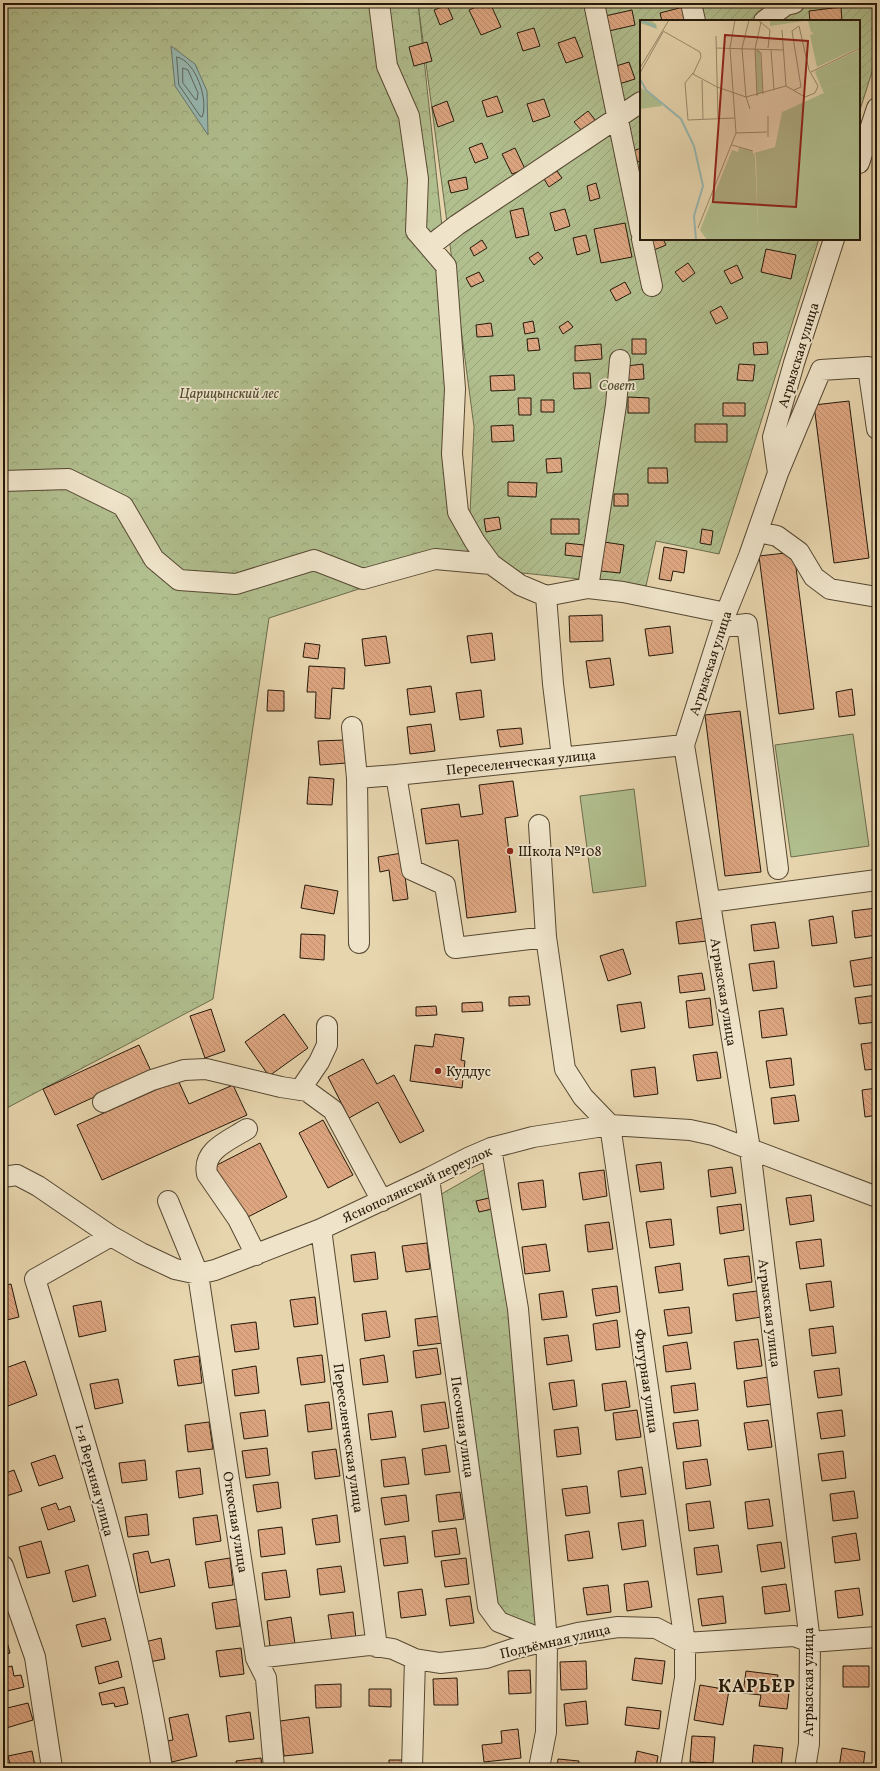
<svg xmlns="http://www.w3.org/2000/svg" width="880" height="1771" viewBox="0 0 880 1771" font-family="Vollkorn,serif">
<style>
.forest{fill:url(#forest-crowns);stroke:#6b6c4c}
.garden{fill:url(#garden-furrows);stroke:#6b6c4c}
.pitch{fill:#b1be8e;stroke:#6b6c4c}
.water{fill:#98b8b1;stroke:#6a786e}
.lines{fill:none;stroke-linecap:round;stroke-linejoin:round}
.shore{stroke:#5e685d;stroke-width:1}
.building{fill:url(#building-back-hatch);stroke:#251909}
.minor-casing{stroke:#564832;stroke-width:22}
.minor{stroke:#efe4ca;stroke-width:20}
.poi-dot{fill:#8f2418;stroke:#efe4ca;stroke-width:1.5}
.labels{text-anchor:middle;stroke-width:3.5;stroke-linejoin:round;paint-order:stroke}
.street-label{font-size:14px;fill:#251909;stroke:#efe4ca}
.park-label{font-size:14px;font-style:italic;fill:#4f4b31;stroke:#efe4ca}
.poi-label{font-size:14px;fill:#251909;stroke:#efe4ca;text-anchor:start}
.district-label{font-size:18px;font-weight:bold;letter-spacing:1px;fill:#251909;stroke:#efe4ca}
.inset-river{fill:none;stroke:#98b8b1;stroke-width:2}
.inset-road{fill:none;stroke:#998a6c;stroke-width:1}
.view{fill:#8f2418;fill-opacity:0.15;stroke:#8f2418;stroke-width:2}
.inset-edge{fill:none;stroke:#251909;stroke-width:2}
</style>
<defs>
<pattern id="forest-crowns" width="20" height="18" patternUnits="userSpaceOnUse"><rect width="20" height="18" fill="#b1be8e"/><path d="M2 6a3 3 0 1 1 6 0M12 15a3 3 0 1 1 6 0" fill="none" stroke="#98a379"/></pattern>
<pattern id="garden-furrows" width="10" height="10" patternUnits="userSpaceOnUse"><rect width="10" height="10" fill="#b1be8e"/><path d="M-1 1l2-2M0 10L10 0M9 11l2-2" fill="none" stroke="#98a379"/></pattern>
<pattern id="building-back-hatch" width="6" height="6" patternUnits="userSpaceOnUse"><rect width="6" height="6" fill="#dda681"/><path d="M-1 5l2 2M0 0l6 6M5-1l2 2" fill="none" stroke="#be8e6e"/></pattern>
</defs>
<rect width="100%" height="100%" fill="#e7d5ae"/>
<filter id="stains"><feTurbulence type="fractalNoise" baseFrequency=".005" numOctaves="4"/><feColorMatrix values="0 0 0 0 .2 0 0 0 0 .09 0 0 0 0 .02 0 0 0 .5 -.17"/></filter>
<radialGradient id="worn" r=".72"><stop offset=".6" stop-color="#630" stop-opacity="0"/><stop offset="1" stop-color="#630" stop-opacity=".3"/></radialGradient>
<!-- forest -->
<path class="forest" d="M3,3h415l29,271 11,238 31,35 -220,71 -56,381 -210,111z
M499,1161l50,467 -52,-2 -66,-426z"/>
<!-- garden -->
<path class="garden" d="M418,3h459v53l-18,57v-92h-218v218h178l-100,315 -63,-13 -10,45 -133,-14 -24,-25 -19,-34 4,-86z"/>
<!-- pitch -->
<path class="pitch" d="M853,734l16,112 -78,11 -16,-112z
M634,789l12,97 -53,7 -13,-97z"/>
<!-- water -->
<path class="water" d="M171,46l24,18 12,27 1,44 -33,-49z"/>
<g class="lines">
<!-- shore -->
<path class="shore" d="M177,57c19,4 32,44 25,60l-2,-1 -21,-31z
M183,68l5,2 10,23 -1,7 -2,-1 -12,-16z"/>
</g>
<!-- building -->
<path class="building" d="M485,3h5l11,24 -20,8 -12,-25z
M447,5l6,14 -13,6 -6,-15z
M683,7l4,14h-25l-2,-8z
M841,7l1,14h-32l-1,-10z
M632,10l3,15 -26,6 -4,-15z
M534,28l6,18 -17,5 -6,-18z
M575,37l8,20 -17,6 -8,-20z
M427,42l5,19 -18,5 -5,-19z
M629,62l6,17 -16,5 -6,-17z
M497,96l6,16 -16,5 -5,-16z
M544,99l6,17 -17,6 -6,-18z
M447,101l7,20 -16,6 -6,-20z
M588,111l8,10 -13,11 -9,-10z
M482,143l6,15 -13,5 -6,-15z
M515,148l10,21 -13,5 -10,-20z
M641,148v12l-3,2 -5,-11z
M557,171l5,7 -13,9 -5,-8z
M466,177l2,12 -17,4 -3,-12z
M596,183l4,15 -10,3 -3,-15z
M523,208l6,27 -13,3 -6,-27z
M565,209l5,17 -15,5 -5,-18z
M625,223l7,34 -31,6 -7,-34z
M586,235l4,16 -13,4 -4,-17z
M649,239h14l3,6 -12,5z
M482,240l5,8 -13,8 -4,-8z
M766,249l30,6 -5,24 -30,-7z
M538,252l5,6 -9,7 -5,-7z
M688,263l7,10 -12,9 -8,-10z
M737,265l6,13 -12,6 -7,-13z
M479,272l5,9 -13,6 -5,-9z
M625,282l6,11 -15,8 -6,-11z
M721,306l7,12 -12,6 -6,-12z
M533,321l2,11 -10,2 -2,-11z
M568,321l5,6 -10,7 -4,-7z
M491,323l2,13 -16,1 -1,-12z
M538,338l2,12 -12,1 -1,-12z
M632,339h14v15h-14z
M767,342l1,12 -14,1 -1,-12z
M601,344l1,15 -27,2v-15z
M643,364l1,15 -16,1 -1,-14z
M739,364l16,1 -2,16 -16,-1z
M573,373h17l1,15 -17,1z
M514,375l1,15 -24,1 -1,-15z
M628,397l21,1v15h-21z
M518,398h13v17h-12z
M541,400h13v12h-13z
M849,401l20,157 -35,5 -20,-158z
M723,403h22v13h-22z
M695,424h32v18h-32z
M513,425l1,16 -22,1 -1,-16z
M561,458l1,14 -15,1 -1,-14z
M648,468h19l1,15h-20z
M508,482l29,1 -1,14 -28,-1z
M614,494h14v12h-14z
M499,517l2,12 -15,3 -2,-13z
M551,519h28v15h-28z
M702,529l11,2 -2,14 -11,-2z
M604,542l20,3 -4,28 -19,-2z
M566,543l18,2 -1,12 -18,-2z
M664,547l23,4 -3,22 -11,-2 -2,10 -12,-2z
M794,552l20,157 -35,5 -20,-158z
M602,615l1,26 -33,1 -1,-26z
M670,626l3,27 -24,3 -4,-27z
M492,633l3,27 -24,3 -4,-27z
M386,636l4,27 -25,3 -3,-27z
M305,643l15,2 -2,14 -15,-2z
M610,658l4,27 -24,3 -4,-27z
M309,666l36,2 -1,21 -12,-1 -2,31 -15,-1 1,-26h-9z
M431,686l4,26 -25,3 -3,-26z
M852,689l3,26 -16,2 -3,-25z
M268,690l16,1v20h-17z
M481,690l3,27 -24,3 -4,-27z
M740,711l21,161 -36,4 -20,-161z
M431,724l4,27 -25,3 -3,-27z
M521,728l2,16 -23,3 -3,-17z
M345,740l2,23 -27,2 -2,-24z
M309,777l25,2 -2,26 -25,-1z
M513,781l5,35 -13,2 11,94 -49,6 -9,-78 -32,4 -5,-35 38,-5 2,13 22,-3 -4,-29z
M402,853l6,46 -15,2 -4,-31 -9,2 -2,-15z
M305,885l33,6 -4,23 -33,-6z
M876,908l1,27 -22,3 -3,-27z
M833,916l4,27 -25,3 -3,-26z
M704,918l3,23 -28,3 -3,-22z
M775,922l4,26 -25,3 -3,-26z
M301,934l24,1 -1,25 -24,-2z
M623,949l8,25 -23,7 -8,-25z
M875,957l2,27 -23,3 -4,-26z
M774,961l3,27 -24,3 -4,-27z
M702,973l3,17 -25,3 -2,-17z
M877,995v27l-18,2 -4,-26z
M529,996l1,9 -21,1v-9z
M710,998l3,27 -24,3 -3,-27z
M482,1002l1,9 -21,1v-9z
M641,1002l4,26 -24,4 -4,-27z
M436,1006l1,9 -21,1v-9z
M783,1008l4,27 -25,3 -3,-27z
M211,1009l14,42 -20,7 -15,-42z
M284,1014l24,34 -39,28 -24,-34z
M435,1034l29,4 -3,22 4,1 -3,27 -52,-7 5,-36 18,2z
M877,1042v27l-12,1 -4,-26z
M139,1045l12,26 -96,44 -12,-26z
M717,1052l4,26 -24,3 -4,-26z
M791,1058l3,27 -24,3 -4,-27z
M363,1059l14,25 17,-9 30,56 -24,12 -22,-41 -29,16 -21,-41z
M655,1067l3,27 -24,3 -3,-27z
M178,1080l11,24 44,-19 14,30 -145,65 -25,-55z
M877,1088v27l-12,2 -3,-27z
M795,1095l4,26 -25,3 -3,-26z
M323,1120l30,55 -25,13 -29,-55z
M260,1143l27,54 -45,23 -27,-54z
M661,1162l3,27 -24,3 -4,-27z
M732,1167l4,26 -25,4 -3,-27z
M604,1170l3,26 -24,4 -4,-27z
M543,1180l3,27 -24,3 -4,-27z
M811,1195l3,26 -24,4 -4,-27z
M489,1198l3,11 -13,3 -3,-11z
M741,1204l3,26 -24,4 -3,-27z
M671,1219l3,26 -24,3 -4,-26z
M609,1222l4,27 -25,3 -3,-27z
M821,1239l3,27 -24,3 -4,-27z
M427,1243l3,26 -24,3 -4,-26z
M546,1244l4,27 -25,3 -3,-27z
M375,1252l3,27 -24,3 -3,-27z
M749,1256l3,26 -24,4 -4,-27z
M680,1263l3,27 -24,3 -4,-26z
M831,1281l3,26 -24,4 -4,-27z
M11,1284l8,33 -16,4v-35z
M617,1286l3,26 -24,4 -4,-27z
M563,1291l4,26 -25,3 -3,-26z
M757,1291l4,26 -25,4 -3,-27z
M315,1297l3,27 -24,3 -4,-27z
M101,1301l5,30 -27,6 -6,-31z
M689,1307l3,26 -24,3 -4,-26z
M386,1311l4,26 -25,4 -3,-27z
M439,1316l4,27 -25,3 -3,-27z
M617,1320l3,27 -24,3 -3,-26z
M256,1322l3,27 -24,3 -4,-27z
M833,1326l3,27 -24,3 -3,-27z
M568,1335l4,26 -25,4 -3,-27z
M758,1339l4,27 -25,3 -3,-27z
M687,1342l4,27 -25,3 -3,-26z
M437,1348l4,26 -25,4 -3,-27z
M322,1355l3,27 -24,3 -4,-27z
M384,1355l4,27 -25,3 -3,-26z
M199,1356l3,27 -24,3 -4,-26z
M25,1361l12,34 -29,11 -5,-14v-23z
M256,1366l3,27 -24,3 -3,-26z
M839,1368l3,27 -24,3 -4,-27z
M768,1377l4,27 -25,3 -3,-26z
M118,1379l5,24 -28,6 -5,-25z
M574,1380l3,26 -24,4 -4,-27z
M626,1381l4,26 -25,4 -3,-27z
M695,1383l3,27 -24,3 -3,-27z
M329,1402l3,27 -24,3 -3,-27z
M445,1402l4,26 -25,4 -3,-27z
M265,1410l3,26 -24,3 -4,-26z
M637,1410l4,27 -25,3 -3,-27z
M842,1410l3,26 -24,3 -4,-26z
M392,1411l4,26 -25,3 -3,-26z
M698,1420l3,26 -24,3 -4,-26z
M768,1420l4,27 -24,3 -4,-27z
M209,1422l4,27 -25,3 -3,-27z
M578,1427l3,27 -24,3 -3,-27z
M446,1445l4,27 -25,3 -3,-26z
M267,1448l3,27 -24,3 -4,-27z
M336,1449l4,27 -25,3 -3,-27z
M843,1451l3,27 -24,3 -4,-27z
M55,1455l8,23 -24,8 -8,-23z
M405,1457l4,27 -25,3 -3,-27z
M707,1459l4,26 -25,4 -3,-27z
M145,1460l2,20 -25,3 -3,-20z
M642,1467l4,27 -25,3 -3,-26z
M200,1468l3,26 -24,4 -3,-27z
M14,1470l8,21 -19,6v-23z
M278,1482l3,26 -24,4 -4,-27z
M587,1486l3,27 -24,3 -4,-27z
M854,1491l4,27 -25,3 -3,-27z
M460,1492l4,27 -25,3 -3,-27z
M406,1495l3,26 -24,4 -4,-27z
M769,1499l4,27 -25,3 -3,-27z
M710,1501l4,27 -25,3 -3,-27z
M56,1503l3,7 11,-4 5,15 -27,9 -7,-22z
M147,1514l2,21 -21,2 -3,-20z
M217,1515l4,26 -25,4 -3,-27z
M337,1515l3,27 -24,3 -4,-26z
M643,1520l3,26 -24,4 -4,-27z
M282,1527l3,27 -24,3 -3,-27z
M456,1528l4,26 -25,3 -3,-26z
M589,1531l4,27 -25,3 -3,-26z
M856,1533l4,27 -25,3 -3,-26z
M405,1536l3,27 -24,3 -4,-27z
M41,1541l9,32 -23,5 -8,-31z
M781,1542l4,26 -24,4 -4,-27z
M718,1545l4,27 -25,3 -3,-27z
M148,1551l3,12 18,-4 6,27 -35,7 -7,-39z
M230,1558l3,27 -24,3 -4,-26z
M466,1558l3,26 -24,3 -4,-26z
M88,1565l8,31 -23,6 -8,-31z
M341,1566l4,26 -25,3 -3,-26z
M286,1570l4,27 -25,3 -3,-27z
M648,1581l4,26 -25,4 -3,-27z
M786,1584l4,27 -25,3 -3,-27z
M608,1585l3,27 -24,3 -4,-27z
M859,1588l4,27 -25,3 -3,-27z
M422,1589l4,26 -25,3 -3,-26z
M470,1596l4,27 -24,3 -4,-27z
M723,1596l3,27 -24,3 -4,-27z
M237,1599l3,27 -24,3 -4,-26z
M353,1612l3,27 -24,3 -4,-27z
M291,1617l4,27 -25,3 -3,-26z
M105,1618l6,22 -29,7 -6,-22z
M3,1638h3l4,15 -7,2z
M161,1638l4,21 -16,3 -4,-20z
M241,1648l3,26 -24,3 -4,-26z
M635,1658l30,3 -3,23 -30,-4z
M118,1661l4,16 -23,7 -4,-17z
M586,1661l1,28 -26,1 -1,-28z
M12,1666l2,10 7,-1 3,12 -21,5v-24z
M843,1666h26v21h-26z
M530,1670l1,23 -22,1 -1,-23z
M746,1671l32,4 -2,16 13,1 -2,17 -28,-3 2,-11 -18,-2z
M457,1678l1,27h-24l-1,-26z
M341,1684v23l-25,1 -1,-23z
M700,1685l29,5 -6,35 -29,-5z
M124,1687l4,17 -13,3 -1,-4 -12,2 -3,-12z
M369,1689h22v18l-22,-1z
M586,1701l2,23 -22,2 -2,-22z
M28,1703l5,17 -30,9v-20z
M627,1707l34,4 -2,18 -34,-4z
M250,1712l4,27 -25,3 -3,-26z
M188,1714l9,42 -25,6 -5,-21 6,-1 -4,-22z
M309,1717l4,36 -29,3 -4,-35z
M518,1729l3,29 -37,4 -2,-17 20,-2 -1,-12z
M692,1736l23,1 -2,26 -23,-1z
M754,1745l29,3 -2,20 -29,-2z
M842,1748l23,4 -2,16h-24z
M32,1751l3,15 -24,2 -3,-12z
M637,1751l21,5 -2,12h-22z
M261,1758l1,10h-25l-1,-7z
M558,1759l21,2 -1,7h-21z
M389,1760h14v8h-14z"/>
<g class="lines">
<defs>
<path id="minor" d="M379,3l8,63 22,50 9,63 -2,52 30,35 9,123 -3,65 6,58 17,30 16,22 29,21 26,11 42,-8 35,4 103,21
M594,3l47,229
M691,3l4,18
M764,21l22,-16 8,-2
M859,163l18,-55
M642,239l10,47
M430,246l27,-21 184,-123
M778,473l43,-103 47,-3 9,62
M3,481l65,-2 55,27 31,53 25,21 57,4 78,-24 49,19 72,-20 56,5
M758,532l19,4 22,16 15,25 16,12 47,8
M588,588l28,-183 4,-45
M546,596l7,88 9,73
M722,627l25,-3 31,245
M352,727l5,51 2,165
M396,775l16,95 33,15 10,63 91,-11 19,132 18,28 27,28 75,518v35l-15,90
M357,778l39,-3 288,-30
M539,825l7,112
M710,902l167,-22
M300,1090l19,-28 8,-17v-19
M103,1102l49,-22 32,-10 22,-1 75,18 26,4 26,19 49,91
M247,1129c-17,11 -45,21 -40,45l31,45 18,36
M491,1148l27,161 29,332 -1,91 -7,36
M3,1177l14,-2 21,11 73,50 30,17 34,16 23,5 17,-4 106,-41 108,-51 41,-21 21,-9 42,-11 77,-12 80,5 23,5 164,62
M429,1178l59,429 11,15 48,19
M168,1201l30,73 58,384 10,20 8,90
M321,1229l56,418
M111,1236l-76,43c50,161 101,323 127,489
M3,1566l32,91 17,111
M256,1658l113,-13 24,4 22,10 25,4 46,-5 27,-9 65,-16 40,-6 38,1 29,15 109,-7 16,6 67,-5
M412,1768l3,-109
M805,1768l4,-24 1,-102 -60,-493 -66,-404 42,-132 23,-57 29,-83 -5,-36 21,-74 40,-124"/>
</defs>
<!-- minor casing -->
<use href="#minor" class="minor-casing"/>
<!-- minor -->
<use href="#minor" class="minor"/>
</g>
<!-- markers -->
<g class="poi-dot">
<circle cx="510" cy="851" r="4"/>
<circle cx="438" cy="1071" r="4"/>
</g>
<g class="labels">
<!-- street labels -->
<g class="street-label">
<text transform="translate(798 355) rotate(-73)" y="5">Агрызская улица</text>
<text transform="translate(710 663) rotate(-72)" y="5">Агрызская улица</text>
<text transform="translate(521 762) rotate(-6)" y="5">Переселенческая улица</text>
<text transform="translate(724 992) rotate(81)" y="5">Агрызская улица</text>
<text transform="translate(417 1184) rotate(-25)" y="5">Яснополянский переулок</text>
<text transform="translate(770 1313) rotate(83)" y="5">Агрызская улица</text>
<text transform="translate(647 1381) rotate(82)" y="5">Фигурная улица</text>
<text transform="translate(463 1427) rotate(82)" y="5">Песочная улица</text>
<text transform="translate(349 1438) rotate(82)" y="5">Переселенческая улица</text>
<text transform="translate(95 1480) rotate(75)" y="5">1-я Верхняя улица</text>
<text transform="translate(236 1522) rotate(81)" y="5">Откосная улица</text>
<text transform="translate(555 1641) rotate(-13)" y="5">Подъёмная улица</text>
<text transform="translate(808 1682) rotate(-90)" y="5">Агрызская улица</text>
</g>
<!-- park labels -->
<g class="park-label">
<text x="617" y="390">Совет</text>
<text x="229" y="398">Царицынский лес</text>
</g>
<!-- poi labels -->
<g class="poi-label">
<text x="518" y="856">Школа №108</text>
<text x="446" y="1076">Куддус</text>
</g>
<!-- district labels -->
<g class="district-label">
<text x="757" y="1692">КАРЬЕР</text>
</g>
</g>
<!-- overview -->
<g transform="translate(640 20)">
<rect width="220" height="220" fill="#e7d5ae"/>
<path d="M0,0h10l6,4 1,5 -17,-6zM130,0h41l-41,6zM118,30l2,1 3,41 -6,3 -2,-43zM220,57v163h-96l-6,-10 -2,-74 -2,-3 21,-6 7,-35 42,-19 -2,-4z" fill="#b1be8e"/>
<path d="M0,67l21,15 1,4 -22,3z" fill="#b1be8e"/>
<path d="M171,0h49v27l-43,20 -7,-32 4,-2 -3,-1 -3,-11zM220,29v28l-38,12 -7,-17 2,-2zM99,128l12,2 4,6 3,74 6,10h-57l-7,-10 32,-80 6,2z" fill="#b1be8e"/>
<path class="inset-river" d="M0,0l16,7M0,59l6,11 35,29 13,27 9,40 -9,30 2,24"/>
<path class="inset-road" d="M109,0l-7,28 4,49 4,12M118,0l12,10 -2,18M142,10l4,56M23,11l37,21 1,5 -8,17 24,13 29,10 40,-11 19,11 10,-4 3,-7 -9,-16 -10,-44 -7,5 9,56 -7,3M76,16l2,83M76,28l67,2M115,29l6,4 2,41M131,30l3,40M0,48l29,-48M171,52l49,-24M0,53l23,-41M53,53l-8,10 3,37 47,-2M62,60l1,39M117,76l-2,-47 6,-27M96,113l31,-1M128,117v-21M92,125l21,6M58,208l38,-95 -6,-85 5,-28"/>
<path class="view" d="M85,15l83,6 -12,166 -83,-5z"/>
<rect width="220" height="220" class="inset-edge"/>
</g>
<!-- margin -->
<rect width="880" height="1771" fill="none" stroke="#e7d5ae" stroke-width="16"/>
<rect x="4" y="4" width="872" height="1763" fill="none" stroke="#251909" stroke-width="2"/>
<rect x="8" y="8" width="864" height="1755" fill="none" stroke="#251909"/>
<rect width="100%" height="100%" filter="url(#stains)"/>
<rect width="100%" height="100%" fill="url(#worn)"/>
</svg>
